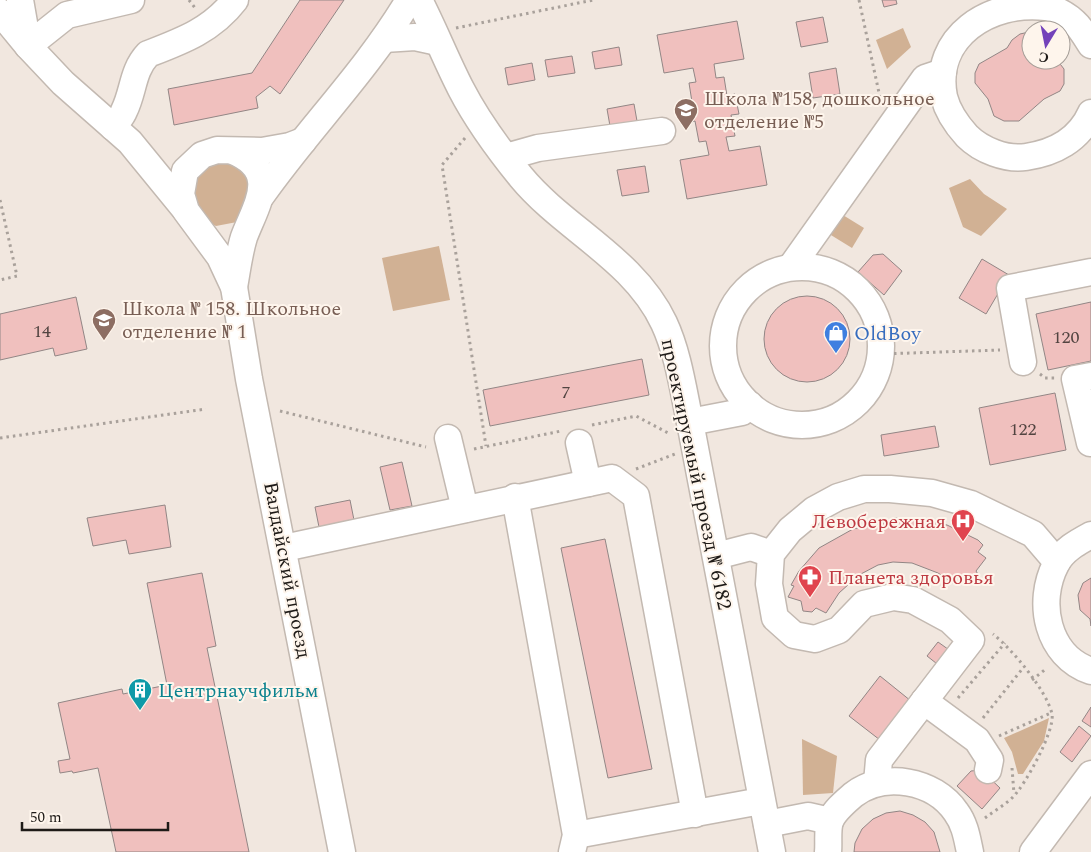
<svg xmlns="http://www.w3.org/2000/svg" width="1091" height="852" font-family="Spectral,serif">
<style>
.green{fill:#d1b194}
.building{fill:#f0c0be;stroke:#928685}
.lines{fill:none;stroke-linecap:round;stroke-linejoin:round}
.minor-casing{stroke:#c3b9b1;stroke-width:29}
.path{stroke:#a9a19b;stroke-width:3;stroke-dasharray:2.5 4;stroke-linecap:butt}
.minor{stroke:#fff;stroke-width:26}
.labels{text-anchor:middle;stroke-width:4;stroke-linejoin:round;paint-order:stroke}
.number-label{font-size:18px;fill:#524441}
.education-label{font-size:20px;fill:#785e54;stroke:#fef5ec;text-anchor:start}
.shop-label{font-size:20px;fill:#366cbe;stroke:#fef5ec;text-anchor:start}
.street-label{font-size:20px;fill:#1e1a17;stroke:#fef5ec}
.health-label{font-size:20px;fill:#be3a42;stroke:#fef5ec;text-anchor:end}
.culture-label{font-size:20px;fill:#0d838f;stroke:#fef5ec;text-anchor:start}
</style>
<rect width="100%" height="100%" fill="#f1e7df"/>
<g class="green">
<polygon points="903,28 911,47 887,69 876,40"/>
<polygon points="225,155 256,182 237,222 216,226 197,217 187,178"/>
<polygon points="970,179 984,194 1007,209 981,236 963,227 949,188"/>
<polygon points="838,212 864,228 852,248 826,232"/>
<polygon points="439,246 450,300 393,311 382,258"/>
<polygon points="1049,718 1044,741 1023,774 1018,774 1012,752 1004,738"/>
<polygon points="802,739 837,756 833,793 803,795"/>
</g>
<g class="building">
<polygon points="300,0 344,0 280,94 270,86 256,97 258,108 174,125 168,89 252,73"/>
<polygon points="882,0 896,0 897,4 884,7"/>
<polygon points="823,17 828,42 801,47 796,22"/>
<polygon points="737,21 744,59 714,64 716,78 724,77 727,96 735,94 739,114 731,115 735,136 726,137 729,151 760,146 767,185 687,199 680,160 709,155 706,141 699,142 695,121 688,123 685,103 692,102 689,83 696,82 693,68 664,73 657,35"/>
<polygon points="1029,32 1031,33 1031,60 1057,60 1064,69 1064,84 1060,91 1044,99 1019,121 1004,121 994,116 988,99 975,83 975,73 979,64 1007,48 1012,40 1020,34"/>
<polygon points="619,47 622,65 595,69 592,52"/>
<polygon points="572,56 575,73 548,77 545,60"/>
<polygon points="532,63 535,80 508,85 505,68"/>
<polygon points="836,68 840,94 813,98 809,73"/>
<polygon points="634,104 637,121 610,126 607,109"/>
<polygon points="645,166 649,192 622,196 617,170"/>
<polygon points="883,254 902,271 884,295 858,272 873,255"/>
<polygon points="982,259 1009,275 986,314 959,298"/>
<circle cx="807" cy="339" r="43"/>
<polygon points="76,297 87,349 55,356 53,348 0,360 0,314"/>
<polygon points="1091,302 1091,361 1048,370 1036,314"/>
<polygon points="642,359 649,395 490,426 483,390"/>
<polygon points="1055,393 1066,450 990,465 979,408"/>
<polygon points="935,426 939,447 884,456 881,435"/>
<polygon points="402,462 412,506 390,510 380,467"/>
<polygon points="350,500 354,520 319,527 315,507"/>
<polygon points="165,505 171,547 129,554 126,540 93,546 87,518"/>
<polygon points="893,518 914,519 947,525 978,540 983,545 978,552 986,558 976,571 979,576 976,580 967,583 958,576 953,583 938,573 912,563 893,562 878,565 859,575 839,593 826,613 816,608 812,612 803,611 801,601 788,597 794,586 791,585 799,571 819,548 853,529 893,521"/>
<polygon points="605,539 652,769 608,778 561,548"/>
<polygon points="202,573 216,646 207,648 249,852 116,852 98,768 73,773 72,771 60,773 58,761 70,759 58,703 122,689 123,694 167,685 147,583"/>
<polygon points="1091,578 1091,626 1090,619 1080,610 1078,595 1083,583"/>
<polygon points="938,642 952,652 941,667 927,656"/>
<polygon points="880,676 911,701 880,740 849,716"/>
<polygon points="1091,707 1091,727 1082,721"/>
<polygon points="1079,726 1091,736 1072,762 1060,752"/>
<polygon points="981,770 1000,788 982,809 957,786 971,771"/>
<polygon points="900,811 913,815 925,822 934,832 940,852 854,852 855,843 862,829 873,819 886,813"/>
</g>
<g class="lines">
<g class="minor-casing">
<g id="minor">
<polyline points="20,0 28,46 67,15 131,0"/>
<path d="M419,0C434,29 446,60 461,89C477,120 499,150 521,177C564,229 634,259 664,323C678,353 683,389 690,422L772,852"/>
<polyline points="0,12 28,46 63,83 130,142 184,208"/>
<polyline points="384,39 415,37 438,42"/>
<path d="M1091,45C1087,39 1083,32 1078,26C1070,17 1058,10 1046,7C990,0 932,37 944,97C948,113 957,125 967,136C981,150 1006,160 1026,157C1054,153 1079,140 1091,113"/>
<path d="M113,127C116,122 122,117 124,111C134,91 132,71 148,54C182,41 212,30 235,0"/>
<polyline points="303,141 290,146 262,151 217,150 202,155 185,171 181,194 186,211 220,257 234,287 249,379 342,852"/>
<path d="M233,151C281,171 256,205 244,237C239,253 237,271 234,287"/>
<polyline points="506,157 538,148 662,131"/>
<path d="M261,196C309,128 366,72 409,0"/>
<polyline points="791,267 925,78 943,72"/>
<circle cx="802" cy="346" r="79"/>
<polyline points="1023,362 1010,288 1091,272"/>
<polyline points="690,422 742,412 750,405"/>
<polyline points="448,438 465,509"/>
<polyline points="579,443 588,483"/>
<polyline points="1090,443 1075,379 1091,376"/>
<polyline points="515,497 576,835 572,852"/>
<path d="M1091,535C1078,542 1063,550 1056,564C1036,602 1047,656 1091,671"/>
<polyline points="284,548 612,478 636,496 695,814"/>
<polyline points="716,556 751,547 771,554"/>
<polyline points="924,701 977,740 990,760 988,770"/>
<polyline points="877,783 879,760 971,640 950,620 913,600 893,597 864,604 839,630 815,639 794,635 775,618 769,584 771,554 790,530 814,510 838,497 864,489 890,489 932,493 971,504 1033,534 1057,562"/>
<polyline points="767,824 808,816 830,821"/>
<polyline points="576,835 761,801"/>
<path d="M828,852C829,843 827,830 830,821C834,811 845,802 853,795C884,771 934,780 956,812C965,824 967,838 970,852"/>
<polyline points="1033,852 1091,774"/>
</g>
</g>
<g class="path">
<polyline points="189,0 195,8"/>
<polyline points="859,0 881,102"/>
<polyline points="456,28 593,0"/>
<polyline points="465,138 442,165 486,446"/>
<polyline points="0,200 17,276 0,280"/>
<polyline points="881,354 1000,350"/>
<polyline points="1040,374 1045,378 1055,378"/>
<polyline points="280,411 426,447"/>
<polyline points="592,425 636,416 670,434"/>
<polyline points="0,438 206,409"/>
<polyline points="474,449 561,431"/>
<polyline points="636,469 675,454"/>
<polyline points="1032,680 1047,668"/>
<polyline points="958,698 1005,643"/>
<polyline points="983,718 1023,668"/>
<polyline points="999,736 1051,713"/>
<polyline points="1012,768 1014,794"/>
<path d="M985,818C994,811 1005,805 1013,797C1025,785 1055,731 1052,714C1047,691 1012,649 993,634"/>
</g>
<use href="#minor" class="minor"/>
</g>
<defs>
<g id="school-pin" transform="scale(1.25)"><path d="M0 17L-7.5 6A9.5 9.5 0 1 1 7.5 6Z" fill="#8d6e63" stroke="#fef5ec"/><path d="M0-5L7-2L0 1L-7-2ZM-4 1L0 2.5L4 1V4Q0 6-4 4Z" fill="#fff"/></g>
<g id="shop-pin" transform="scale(1.25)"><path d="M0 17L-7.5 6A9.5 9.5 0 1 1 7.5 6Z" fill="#3f7fe0" stroke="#fef5ec"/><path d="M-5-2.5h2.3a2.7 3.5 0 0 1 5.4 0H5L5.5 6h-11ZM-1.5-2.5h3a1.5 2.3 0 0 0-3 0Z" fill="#fff"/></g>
<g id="hospital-pin" transform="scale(1.25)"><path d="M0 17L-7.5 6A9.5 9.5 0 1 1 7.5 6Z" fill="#e0444e" stroke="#fef5ec"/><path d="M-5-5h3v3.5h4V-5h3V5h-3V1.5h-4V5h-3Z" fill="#fff"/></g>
<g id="pharmacy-pin" transform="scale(1.25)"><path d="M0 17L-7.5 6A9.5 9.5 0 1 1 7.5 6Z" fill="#e0444e" stroke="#fef5ec"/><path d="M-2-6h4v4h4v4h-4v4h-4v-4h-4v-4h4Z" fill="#fff"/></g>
<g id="building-pin" transform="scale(1.25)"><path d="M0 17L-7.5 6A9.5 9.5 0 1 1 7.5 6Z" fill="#0f9aa8" stroke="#fef5ec"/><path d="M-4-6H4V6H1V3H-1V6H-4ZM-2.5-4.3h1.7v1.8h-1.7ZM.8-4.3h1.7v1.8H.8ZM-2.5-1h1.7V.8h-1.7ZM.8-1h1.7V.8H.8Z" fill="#fff"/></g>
</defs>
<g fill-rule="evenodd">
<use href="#school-pin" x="686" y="110"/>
<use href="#school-pin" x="104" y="320"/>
<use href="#shop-pin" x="836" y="333"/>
<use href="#hospital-pin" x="963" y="521"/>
<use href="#pharmacy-pin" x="810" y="577"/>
<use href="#building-pin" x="140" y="690"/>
</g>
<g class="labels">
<g class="number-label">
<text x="42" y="337">14</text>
<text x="1066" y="343">120</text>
<text x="566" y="398">7</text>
<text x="1023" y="435">122</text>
</g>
<g class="education-label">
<text x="704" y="105">Школа №158, дошкольное<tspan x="704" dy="23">отделение №5</tspan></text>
<text x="122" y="315">Школа № 158. Школьное<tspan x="122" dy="23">отделение № 1</tspan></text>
</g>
<g class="shop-label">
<text x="854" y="340">OldBoy</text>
</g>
<g class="street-label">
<text transform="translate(697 474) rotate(78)" y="7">проектируемый проезд № 6182</text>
<text transform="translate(288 570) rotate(79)" y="7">Валдайский проезд</text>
</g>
<g class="health-label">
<text x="946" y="528">Левобережная</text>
<text x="828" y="584" text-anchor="start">Планета здоровья</text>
</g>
<g class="culture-label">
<text x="158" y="697">Центрнаучфильм</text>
</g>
</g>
<g transform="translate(1046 45) rotate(190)"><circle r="24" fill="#fef5ec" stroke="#a49d97"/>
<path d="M0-4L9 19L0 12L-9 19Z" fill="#7342ba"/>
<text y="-8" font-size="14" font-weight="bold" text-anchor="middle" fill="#1e1a17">С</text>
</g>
<path d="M22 822v8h146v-8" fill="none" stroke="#1e1a17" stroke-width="2.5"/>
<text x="30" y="822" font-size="15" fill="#1e1a17" stroke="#fef5ec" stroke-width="4" paint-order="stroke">50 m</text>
</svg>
